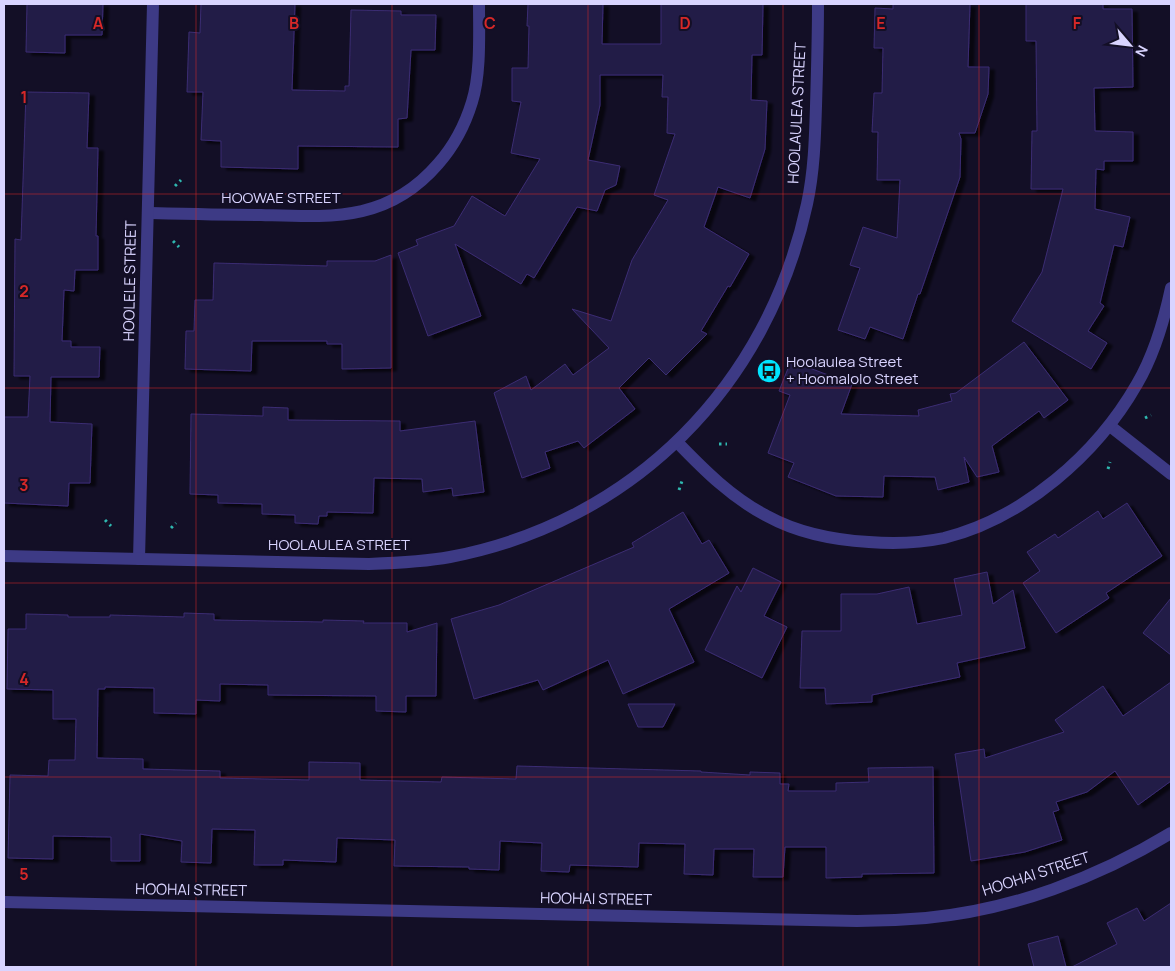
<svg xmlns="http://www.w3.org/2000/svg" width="1175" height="971" font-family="Manrope,sans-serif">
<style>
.building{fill:#241b47;stroke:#3b2d73;filter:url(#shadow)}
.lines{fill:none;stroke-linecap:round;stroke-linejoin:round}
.path{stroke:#2fb8b0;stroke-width:3;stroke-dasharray:2.5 4;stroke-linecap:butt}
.minor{stroke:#3d3a85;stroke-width:12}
.tertiary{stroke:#3d3a85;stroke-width:12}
.grid{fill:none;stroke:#d62828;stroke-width:1;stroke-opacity:0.55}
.labels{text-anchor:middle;stroke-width:4;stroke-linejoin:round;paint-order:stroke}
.street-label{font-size:15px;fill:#d9d4ff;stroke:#130f26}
.poi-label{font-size:15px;fill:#d9d4ff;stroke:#130f26;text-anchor:start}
.grid-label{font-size:16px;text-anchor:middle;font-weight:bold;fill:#d62828;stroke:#130f26;stroke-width:4;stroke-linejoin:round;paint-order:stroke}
</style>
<defs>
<filter id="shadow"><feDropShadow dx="5.5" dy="3" stdDeviation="1" flood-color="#0009"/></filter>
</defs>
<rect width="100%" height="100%" fill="#130f26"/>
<g class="building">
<polygon points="27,4 103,4 102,35 65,35 65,53 26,52"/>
<polygon points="201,4 295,4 292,90 345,91 345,86 349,86 351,10 401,11 401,15 436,15 435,50 411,50 407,118 398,119 398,147 298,146 298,169 221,167 221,141 201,140 203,92 187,92 189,32 200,33"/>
<polygon points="528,4 603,4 602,44 661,44 661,4 763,4 762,55 752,55 751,100 767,101 765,149 750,198 718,187 704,227 749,254 730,287 728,286 701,331 707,334 666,375 649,358 619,388 635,409 584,448 578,441 545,452 550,468 522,478 494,393 526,376 531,390 565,364 573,375 609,348 572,309 611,321 632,260 668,200 654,195 675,134 667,133 668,97 662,97 663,75 600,75 600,105 588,160 620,166 616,185 605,190 597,211 577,207 534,278 527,274 521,284 455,244 481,316 428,336 398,253 418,245 416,240 454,226 472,196 505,216 540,159 511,153 521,102 512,101 512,68 528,68 529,26 527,26"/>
<polygon points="893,4 970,4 968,67 989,67 988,94 975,133 959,133 961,139 960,177 920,294 918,294 903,339 870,327 865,339 838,330 860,268 850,265 863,227 897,238 900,180 877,180 878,132 872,132 874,93 882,93 883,48 874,48 875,8 893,9"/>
<polygon points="1026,4 1103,4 1103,9 1132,9 1133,87 1094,88 1095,131 1133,132 1133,161 1104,161 1104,170 1096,169 1095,209 1130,217 1123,247 1114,245 1100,303 1104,306 1088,331 1107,343 1091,369 1012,321 1042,272 1063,189 1031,189 1032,131 1037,131 1036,41 1026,41"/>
<polygon points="26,92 89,93 87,148 98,148 96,236 98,236 98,270 75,270 74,291 64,290 62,341 71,341 71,347 100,347 99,377 51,377 50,422 92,424 90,483 69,483 68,506 4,503 4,417 28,417 30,376 14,376 15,239 21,240"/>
<polygon points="391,255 391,368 342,369 342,344 327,344 327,341 252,341 251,371 185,369 186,331 194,331 195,300 213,300 214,263 327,266 327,261 375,261"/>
<polygon points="1024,342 1068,400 1044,418 1039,411 992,446 999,472 977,477 964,457 969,482 938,490 935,477 884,476 883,497 836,496 788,477 794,463 768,453 790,395 779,391 791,361 852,384 841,414 919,416 918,410 952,401 950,394 956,393"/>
<polygon points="263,407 288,408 288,420 400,421 400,431 475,421 484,492 453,496 452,488 423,492 422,479 374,478 373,513 327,512 327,516 319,516 318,524 295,523 295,515 262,514 262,504 218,503 218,495 190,494 191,414 263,416"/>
<polygon points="1127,503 1162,556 1106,593 1109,598 1056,633 1023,583 1040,571 1027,552 1055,534 1058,538 1098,511 1103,519"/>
<polygon points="683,512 702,544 709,540 729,573 669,609 694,662 623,694 608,660 543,690 538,680 474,699 451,619 499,605 634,547 632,543"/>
<polygon points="753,568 781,582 764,616 787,627 762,678 705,650 737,586 741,592"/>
<polygon points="987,572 993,604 1013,590 1025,648 957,663 960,677 872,695 872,702 826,704 825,688 800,688 802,631 841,631 841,594 877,594 909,587 917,624 962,615 954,579"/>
<polygon points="1171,598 1171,655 1143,633"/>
<polygon points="184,613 214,614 214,620 323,622 323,620 364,621 363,623 407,623 407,632 437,623 436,696 406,696 406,712 376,711 376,696 268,695 268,685 220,684 220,701 196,700 196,714 154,713 154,688 105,687 105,689 98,689 97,758 143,759 143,769 220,771 220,778 309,780 309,762 360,763 360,780 441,782 442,777 516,779 517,766 701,771 701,772 750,775 750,772 780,773 780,784 789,784 788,791 836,791 836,783 869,782 868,768 933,767 934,873 862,874 862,877 826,878 826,847 785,847 783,877 753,877 754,849 714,849 713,875 684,874 685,844 639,843 638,867 570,865 569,872 541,871 542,843 500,841 499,870 469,869 469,867 394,866 395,840 337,838 336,862 283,860 283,865 254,865 255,830 212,829 211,863 181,862 182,841 140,834 140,861 111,861 111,837 53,836 53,859 8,858 10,775 48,776 49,760 75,760 76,719 53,719 53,690 7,689 8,629 26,629 26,614 68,615 68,617 110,617 110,615 184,617"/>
<polygon points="1171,682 1171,781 1138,805 1115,771 1087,792 1056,802 1059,810 1053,812 1062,840 1025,852 971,861 955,754 984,749 985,758 1064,732 1055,720 1103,686 1123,716"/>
<polygon points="628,704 675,704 663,727 638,727"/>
<polygon points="1171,903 1171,967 1072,967 1117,944 1107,923 1137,908 1144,921"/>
<polygon points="1058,936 1066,967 1034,967 1028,944"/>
</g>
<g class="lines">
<g class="path">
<polyline points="175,186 181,180"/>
<polyline points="173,241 179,247"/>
<polyline points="1145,418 1151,415"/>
<polyline points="719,444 727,444"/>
<polyline points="1108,469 1110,462"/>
<polyline points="679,490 682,481"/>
<polyline points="105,520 111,526"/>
<polyline points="171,528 176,523"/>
</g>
<g class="minor">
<path d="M148,213C186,214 223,215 261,215C332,217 388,222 438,164C454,146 465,125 472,102C481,73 479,34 479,4"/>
<polyline points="1110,426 1171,474"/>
<path d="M677,442C704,470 732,498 767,516C798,533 834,540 869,542C893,544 920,543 944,538C1024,518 1097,454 1137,384C1154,355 1164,321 1171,288"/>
<polyline points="139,559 153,4"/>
<path d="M4,902L857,921C880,921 903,920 926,918C1012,910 1097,878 1171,833"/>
</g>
<path class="tertiary" d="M4,556L369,564C396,563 423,562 450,557C634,522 768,385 807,204C814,172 815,139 816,106C817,72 818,38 818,4"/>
</g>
<path class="grid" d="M196,4V967M392,4V967M588,4V967M783,4V967M979,4V967M4,194H1171M4,388H1171M4,583H1171M4,777H1171"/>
<defs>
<g id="bus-disc" transform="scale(1.25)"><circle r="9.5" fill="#00e5ff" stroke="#130f26"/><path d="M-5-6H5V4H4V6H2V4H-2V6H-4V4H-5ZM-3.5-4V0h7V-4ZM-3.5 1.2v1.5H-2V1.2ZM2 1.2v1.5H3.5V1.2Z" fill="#111"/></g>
</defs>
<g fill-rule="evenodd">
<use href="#bus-disc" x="769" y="371"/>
</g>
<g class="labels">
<g class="street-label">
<text transform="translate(797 113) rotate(-87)" y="5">HOOLAULEA STREET</text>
<text x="281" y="203">HOOWAE STREET</text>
<text transform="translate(130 281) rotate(-89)" y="5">HOOLELE STREET</text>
<text x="339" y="550">HOOLAULEA STREET</text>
<text transform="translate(1036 874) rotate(-18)" y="5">HOOHAI STREET</text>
<text transform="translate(191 890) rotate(1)" y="5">HOOHAI STREET</text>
<text transform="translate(596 899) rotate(1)" y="5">HOOHAI STREET</text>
</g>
<g class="poi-label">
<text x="786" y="367">Hoolaulea Street<tspan x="786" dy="17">+ Hoomalolo Street</tspan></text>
</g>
</g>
<g class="grid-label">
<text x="98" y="29">A</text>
<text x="294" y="29">B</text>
<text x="490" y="29">C</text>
<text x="685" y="29">D</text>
<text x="881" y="29">E</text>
<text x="1077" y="29">F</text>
<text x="24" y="103">1</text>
<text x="24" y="297">2</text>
<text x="24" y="491">3</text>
<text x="24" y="685">4</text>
<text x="24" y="880">5</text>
</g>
<rect width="1175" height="971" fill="none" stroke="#d9d4ff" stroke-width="10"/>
<g transform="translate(1130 45) rotate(118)" stroke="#130f26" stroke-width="4" paint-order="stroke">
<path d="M0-4L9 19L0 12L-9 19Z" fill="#d9d4ff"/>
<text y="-8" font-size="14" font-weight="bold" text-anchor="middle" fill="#d9d4ff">N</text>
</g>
</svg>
